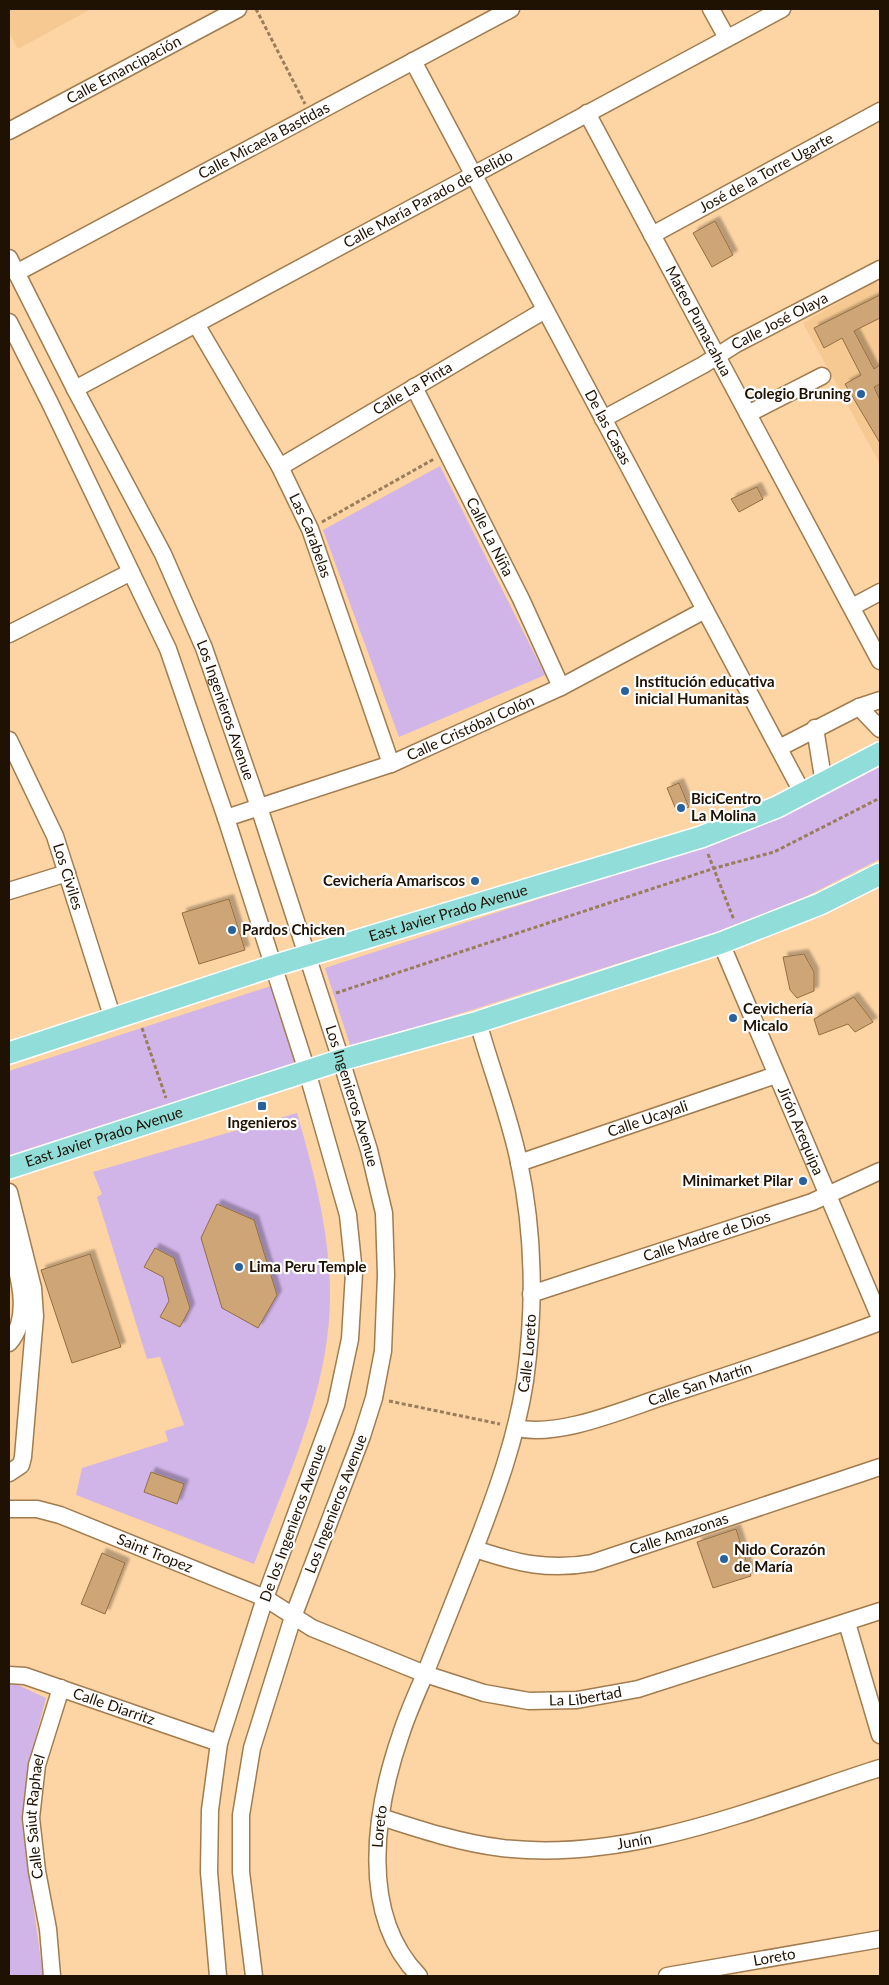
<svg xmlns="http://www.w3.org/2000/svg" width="889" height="1985" font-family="Lato,sans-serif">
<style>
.built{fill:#f7c992}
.green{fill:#d1b4e8}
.building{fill:#cda577;stroke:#936e41;filter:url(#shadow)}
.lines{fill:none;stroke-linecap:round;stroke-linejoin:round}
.minor-casing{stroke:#a17c4e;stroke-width:19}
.major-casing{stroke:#fff;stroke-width:24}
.path{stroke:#9a7d5b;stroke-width:3;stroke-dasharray:4 2.5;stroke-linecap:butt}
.minor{stroke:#fff;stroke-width:16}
.major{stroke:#90ddda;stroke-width:21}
.poi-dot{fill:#29629a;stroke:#fdfdfd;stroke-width:2}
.labels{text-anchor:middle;stroke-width:4.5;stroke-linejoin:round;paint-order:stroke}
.street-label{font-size:15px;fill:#201202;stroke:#fdfdfd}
.poi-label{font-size:15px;font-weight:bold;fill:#201202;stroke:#fdfdfd;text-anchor:start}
</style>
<defs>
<filter id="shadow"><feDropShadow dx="4.5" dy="-4.5" stdDeviation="1" flood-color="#0004"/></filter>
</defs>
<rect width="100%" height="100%" fill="#fdd4a4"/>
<g class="built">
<polygon points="9,9 91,9 18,49 9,32"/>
<polygon points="876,281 880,288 880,464 803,323"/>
</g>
<g class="green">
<polygon points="440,466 545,675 399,737 323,530"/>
<polygon points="880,767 880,859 807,896 730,928 351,1048 325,968 660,860 776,819"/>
<polygon points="271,986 295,1063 9,1156 9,1071"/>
<path d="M297,1113C314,1172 330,1233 330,1295C330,1389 287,1478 254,1564L76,1495L82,1468L168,1441L165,1431L184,1425L160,1357L147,1359L97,1197L102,1194L93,1172Z"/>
<polygon points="9,1683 18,1685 46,1698 29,1762 22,1822 43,1976 9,1976"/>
</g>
<g class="building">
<polygon points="715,221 733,255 712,267 693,233"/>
<polygon points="880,295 880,318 854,331 874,369 880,365 880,384 874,387 880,400 880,443 845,384 861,375 842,338 824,348 814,328"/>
<polygon points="757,487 763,499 739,512 731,499"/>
<polygon points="679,783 689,807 677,812 667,788"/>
<polygon points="229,899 245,950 199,964 182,913"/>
<polygon points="804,954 814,972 814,991 797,998 790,990 783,957"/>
<polygon points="854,997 873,1022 855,1032 848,1024 819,1035 814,1019"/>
<polygon points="217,1204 254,1220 277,1295 258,1328 222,1308 201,1238"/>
<polygon points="155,1248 174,1258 190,1308 180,1327 160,1317 169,1301 163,1277 144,1267"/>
<polygon points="90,1254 121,1347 72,1363 41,1270"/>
<polygon points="151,1472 184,1484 177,1504 144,1492"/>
<polygon points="736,1529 751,1576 713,1588 697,1542"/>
<polygon points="102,1553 125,1563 105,1614 81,1604"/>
</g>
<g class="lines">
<g class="minor-casing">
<g id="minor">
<polyline points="711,9 727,38"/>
<path id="s1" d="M413,61L803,794"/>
<path id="s2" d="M587,113L880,661"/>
<path id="s3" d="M9,131L238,9"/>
<path id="s4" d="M652,235L880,111"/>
<path id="s5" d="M9,258L75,389L163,554L204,648L259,807L341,1060L369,1150L384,1213L386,1275L383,1351L374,1398L362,1436L293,1617L252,1748L241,1815V1872L254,1976"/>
<path id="s6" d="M16,273L511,9"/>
<polyline points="9,322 50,403 168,649 226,818 307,1071 348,1215 354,1273 350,1339 336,1405 265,1598 219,1743 210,1810 209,1872 218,1976"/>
<path id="s7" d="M196,324L280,467L310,529L391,764"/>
<path id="s8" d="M414,387L521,599L561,687"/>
<path id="s9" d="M75,389L782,9"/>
<polyline points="748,414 822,376"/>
<path id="s10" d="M603,419L703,365L736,344L880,269"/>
<path id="s11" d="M280,467L545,310"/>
<polyline points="852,607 880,592"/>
<polyline points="9,634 131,572"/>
<polyline points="859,707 880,729"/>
<polyline points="815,728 824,784"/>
<path id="s12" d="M9,740L55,836L113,1019"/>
<polyline points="779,748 859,707 880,700"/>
<path id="s13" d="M226,818L391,764L561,687L705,610"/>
<polyline points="9,891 67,873"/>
<path id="s14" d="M721,943L880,1318"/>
<path id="s15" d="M519,1163L776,1075"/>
<polyline points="9,1192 33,1288 35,1316 23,1457 21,1465 9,1473"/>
<path d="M9,1236C16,1268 34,1315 9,1343"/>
<path id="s16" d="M531,1294L812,1202L880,1171"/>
<path id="s17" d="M516,1428C561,1438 627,1408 671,1394C741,1371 811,1348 880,1322"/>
<path id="s18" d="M9,1509H37L60,1515L265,1598L312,1628L425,1674L484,1693L529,1701L577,1700L638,1689L880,1611"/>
<path id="s19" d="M475,1549C517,1563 548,1571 592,1563L880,1467"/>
<polyline points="847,1623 880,1735"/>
<path id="s20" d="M9,1675L25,1676L219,1743"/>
<path id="s21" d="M381,1817C421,1830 461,1843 502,1848C631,1863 760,1806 880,1768"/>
<path id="s22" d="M52,1976L48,1929L37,1871L31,1818L37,1765L61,1688"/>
<path id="s23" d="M419,1976C358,1914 375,1809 401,1734C408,1712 418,1691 427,1669C443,1629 459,1589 475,1548C496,1494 516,1439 525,1381C535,1309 534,1233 519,1162C509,1114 491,1069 478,1022"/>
<path id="s24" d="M667,1976L880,1939"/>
</g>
</g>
<g class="major-casing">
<g id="major">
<path id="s25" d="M9,1053L273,966L701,837L777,807L880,753"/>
<path id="s26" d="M9,1168L341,1060L478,1022L721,943L820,904L880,874"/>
</g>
</g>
<g class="path">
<polyline points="256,9 305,104"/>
<polyline points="322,522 434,459"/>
<polyline points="708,854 734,920"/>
<polyline points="336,993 715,868 774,852 880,798"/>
<polyline points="142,1028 166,1098"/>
<polyline points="389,1401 500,1424"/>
</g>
<use href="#minor" class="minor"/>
<use href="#major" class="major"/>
</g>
<g class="poi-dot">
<circle cx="861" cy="394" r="5"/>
<circle cx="625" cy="691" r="5"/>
<circle cx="681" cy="808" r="5"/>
<circle cx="475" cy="881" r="5"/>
<circle cx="232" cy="930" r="5"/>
<circle cx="733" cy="1018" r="5"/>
<rect x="257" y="1101" width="10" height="10" rx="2.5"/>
<circle cx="803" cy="1181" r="5"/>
<circle cx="239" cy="1267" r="5"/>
<circle cx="724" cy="1559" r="5"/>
</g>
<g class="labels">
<g class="street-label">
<text dy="5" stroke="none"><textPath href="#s3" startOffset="130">Calle Emancipación</textPath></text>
<text dy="5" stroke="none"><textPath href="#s6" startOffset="281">Calle Micaela Bastidas</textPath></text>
<text dy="5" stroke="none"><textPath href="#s4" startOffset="130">José de la Torre Ugarte</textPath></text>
<text dy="5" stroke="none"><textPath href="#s9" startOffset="401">Calle María Parado de Belido</textPath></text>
<text dy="5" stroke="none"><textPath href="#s2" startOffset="236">Mateo Pumacahua</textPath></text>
<text dy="5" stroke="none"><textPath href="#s10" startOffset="202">Calle José Olaya</textPath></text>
<text dy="5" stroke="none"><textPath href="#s11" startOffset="154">Calle La Pinta</textPath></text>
<text dy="5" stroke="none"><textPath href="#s1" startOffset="415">De las Casas</textPath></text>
<text dy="5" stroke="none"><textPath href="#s7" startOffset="241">Las Carabelas</textPath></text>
<text dy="5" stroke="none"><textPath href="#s8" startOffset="168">Calle La Niña</textPath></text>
<text dy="5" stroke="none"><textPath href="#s5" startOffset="502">Los Ingenieros Avenue</textPath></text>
<text dy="5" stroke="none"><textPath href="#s13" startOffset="261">Calle Cristóbal Colón</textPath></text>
<text dy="5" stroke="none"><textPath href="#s12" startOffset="149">Los Civiles</textPath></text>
<text dy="5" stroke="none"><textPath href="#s25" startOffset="461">East Javier Prado Avenue</textPath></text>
<text dy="5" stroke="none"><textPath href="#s5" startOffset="908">Los Ingenieros Avenue</textPath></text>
<text dy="5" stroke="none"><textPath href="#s15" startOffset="136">Calle Ucayali</textPath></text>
<text dy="5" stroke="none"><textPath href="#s14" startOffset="204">Jirón Arequipa</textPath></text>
<text dy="5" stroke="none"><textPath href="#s26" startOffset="100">East Javier Prado Avenue</textPath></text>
<text dy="5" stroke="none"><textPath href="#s16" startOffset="185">Calle Madre de Dios</textPath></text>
<text dy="5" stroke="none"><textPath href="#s23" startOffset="658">Calle Loreto</textPath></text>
<text dy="5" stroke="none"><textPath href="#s17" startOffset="191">Calle San Martín</textPath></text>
<text transform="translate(336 1504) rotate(-69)" y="5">Los Ingenieros Avenue</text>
<text transform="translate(293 1523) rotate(-70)" y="5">De los Ingenieros Avenue</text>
<text dy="5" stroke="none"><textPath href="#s19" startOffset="211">Calle Amazonas</textPath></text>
<text dy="5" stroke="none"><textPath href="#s18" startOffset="154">Saint Tropez</textPath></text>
<text dy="5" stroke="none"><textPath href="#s18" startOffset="615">La Libertad</textPath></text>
<text dy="5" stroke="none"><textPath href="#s20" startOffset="110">Calle Diarritz</textPath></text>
<text dy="5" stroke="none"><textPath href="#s22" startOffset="161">Calle Saiut Raphael</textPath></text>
<text dy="5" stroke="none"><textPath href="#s23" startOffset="160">Loreto</textPath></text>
<text dy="5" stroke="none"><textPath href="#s21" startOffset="258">Junín</textPath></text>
<text dy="5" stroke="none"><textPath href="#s24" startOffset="109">Loreto</textPath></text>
</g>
<g class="poi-label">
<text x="851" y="399" text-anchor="end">Colegio Bruning</text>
<text x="635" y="687">Institución educativa<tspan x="635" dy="17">inicial Humanitas</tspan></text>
<text x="691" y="804">BiciCentro<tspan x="691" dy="17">La Molina</tspan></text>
<text x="465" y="886" text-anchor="end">Cevichería Amariscos</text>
<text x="242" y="935">Pardos Chicken</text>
<text x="743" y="1014">Cevichería<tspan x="743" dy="17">Micalo</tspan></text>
<text x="262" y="1128" text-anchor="middle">Ingenieros</text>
<text x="793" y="1186" text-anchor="end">Minimarket Pilar</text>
<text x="249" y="1272">Lima Peru Temple</text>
<text x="734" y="1555">Nido Corazón<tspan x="734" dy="17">de María</tspan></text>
</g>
</g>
<rect width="889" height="1985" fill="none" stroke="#201202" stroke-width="20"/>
</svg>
